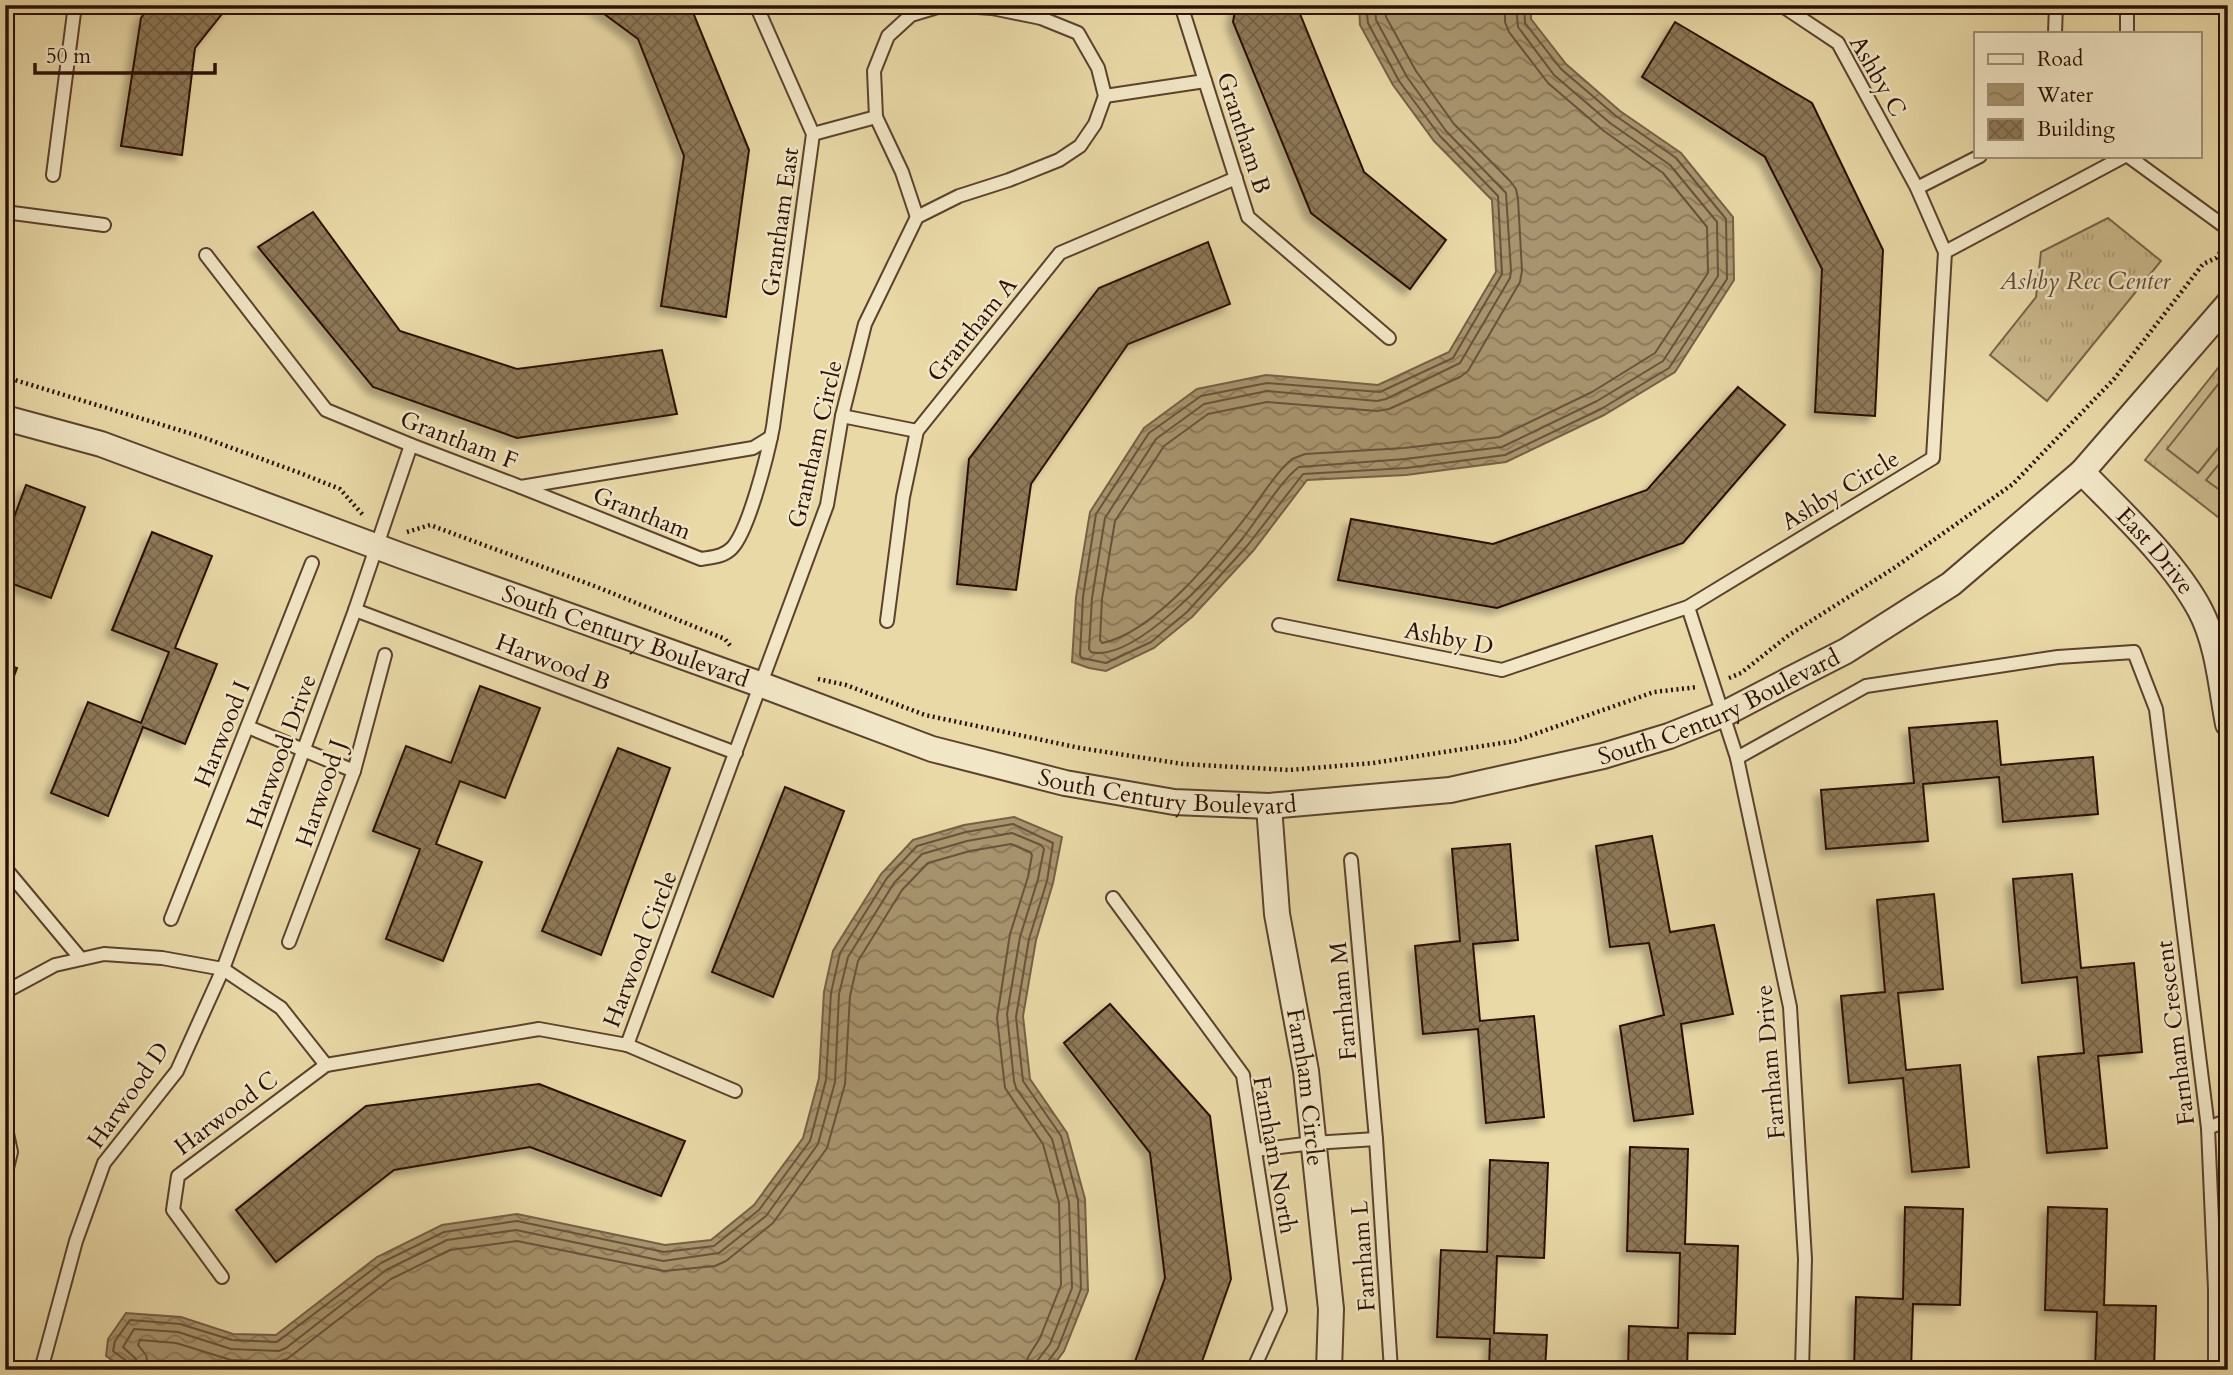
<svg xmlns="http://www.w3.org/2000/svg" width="2233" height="1375" font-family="Cardo,serif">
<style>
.grass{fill:url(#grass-tufts);stroke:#7a6447;stroke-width:2}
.pitch{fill:#c9b78b;stroke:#7a6447;stroke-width:2}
.water{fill:url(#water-waves);stroke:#766044;stroke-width:2}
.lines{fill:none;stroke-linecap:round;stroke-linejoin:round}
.shore{stroke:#6a5239;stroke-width:2}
.building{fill:url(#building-cross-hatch);stroke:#2b1003;stroke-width:2;filter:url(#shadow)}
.service-casing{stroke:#5a422c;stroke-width:16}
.minor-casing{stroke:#5a422c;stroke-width:28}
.path{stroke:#2b1003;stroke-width:4.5;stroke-dasharray:2 3.5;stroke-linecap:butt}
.service{stroke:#f1e6c6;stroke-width:12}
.minor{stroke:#f1e6c6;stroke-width:24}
.labels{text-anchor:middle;stroke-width:5;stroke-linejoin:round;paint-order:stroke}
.street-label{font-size:24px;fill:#2b1003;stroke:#f1e6c6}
.park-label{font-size:24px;font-style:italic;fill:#624a33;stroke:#f1e6c6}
</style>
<defs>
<pattern id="grass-tufts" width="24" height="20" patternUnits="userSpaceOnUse" patternTransform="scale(1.75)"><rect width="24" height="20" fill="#c9b78b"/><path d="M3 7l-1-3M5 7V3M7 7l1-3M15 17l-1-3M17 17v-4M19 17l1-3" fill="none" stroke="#ad9c76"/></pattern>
<pattern id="water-waves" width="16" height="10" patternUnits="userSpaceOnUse" patternTransform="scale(1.75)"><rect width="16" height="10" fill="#a8956f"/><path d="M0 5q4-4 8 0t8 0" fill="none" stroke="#897859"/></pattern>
<pattern id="building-cross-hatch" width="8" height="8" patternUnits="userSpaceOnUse" patternTransform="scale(1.75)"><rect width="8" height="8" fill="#8e7958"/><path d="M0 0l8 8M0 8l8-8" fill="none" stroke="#746247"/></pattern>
<filter id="shadow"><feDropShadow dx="-6" dy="6" stdDeviation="3.5" flood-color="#0004"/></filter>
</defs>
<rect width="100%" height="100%" fill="#e9d9a7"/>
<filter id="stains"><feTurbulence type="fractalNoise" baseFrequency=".00286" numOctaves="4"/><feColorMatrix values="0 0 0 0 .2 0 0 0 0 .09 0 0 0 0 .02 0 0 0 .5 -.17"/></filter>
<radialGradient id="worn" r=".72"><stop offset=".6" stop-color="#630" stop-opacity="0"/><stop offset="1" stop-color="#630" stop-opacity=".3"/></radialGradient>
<g class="grass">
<polygon points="2108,218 2161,261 2047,401 1990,355 2036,297 2041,252"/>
<polygon points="2226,358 2228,359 2228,525 2145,460"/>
</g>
<g class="pitch">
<polygon points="2220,382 2228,388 2228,436 2198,473 2167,449"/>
<polygon points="2228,453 2228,496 2206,480"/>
</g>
<g class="water">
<polygon points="1359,5 1531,5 1531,19 1566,64 1620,111 1681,153 1733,217 1734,280 1675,372 1604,415 1506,462 1406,475 1307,480 1253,551 1192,617 1154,648 1106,671 1089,668 1072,662 1076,597 1090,512 1144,428 1197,389 1266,375 1378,385 1449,352 1496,272 1492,200 1434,141 1393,85 1360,25"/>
<polygon points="1014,817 1062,837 1053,883 1036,940 1023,1016 1030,1079 1067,1133 1085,1199 1088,1291 1064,1351 1050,1370 127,1370 106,1356 108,1339 126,1313 181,1317 233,1334 276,1335 377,1257 442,1225 517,1214 665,1245 711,1240 754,1205 803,1138 819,1078 824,992 833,951 881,874 913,840 964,825"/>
</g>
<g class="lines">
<g class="shore">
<polyline points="1366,5 1368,23 1399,81 1440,136 1498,196 1502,274 1453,358 1380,392 1267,383 1201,396 1149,433 1096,514 1083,597 1080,655 1082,658 1106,663 1151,642 1187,612 1247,546 1303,474 1406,468 1505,455 1601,409 1669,368 1727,279 1726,219 1676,158 1616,116 1561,69 1525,23 1524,5"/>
<path d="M1375,5L1376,20L1407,77L1446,131L1506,193L1511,271L1510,278L1460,363L1386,399L1377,401L1267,391L1204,404L1156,439L1105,518L1092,598L1089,649L1091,652C1135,663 1216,571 1242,539C1258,519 1281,480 1299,467L1405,459L1502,447L1597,401L1663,361L1718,276L1717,222L1670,165L1610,123L1554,75L1518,27L1516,5"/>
<path d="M1385,5L1386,17L1416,71L1454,124L1510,181L1516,189L1518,199L1522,271L1520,282L1468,371L1460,377L1389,409L1377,411L1267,402L1208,414L1164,446L1115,521L1102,599L1100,640L1102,643C1155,633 1220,551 1252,509C1264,493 1276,472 1292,459L1305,454L1404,448L1499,437L1592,392L1655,353L1708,273L1707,227L1663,173L1604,131L1548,83L1509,32L1505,22V5"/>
<polyline points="130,1370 128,1362 113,1351 115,1341 130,1320 180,1324 232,1340 277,1342 381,1263 444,1232 517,1221 664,1252 714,1246 759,1210 810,1141 826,1080 831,993 840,953 887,878 917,846 966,832 1013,824 1053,843 1047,881 1029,939 1016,1017 1023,1081 1061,1136 1078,1200 1081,1289 1058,1348 1046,1364 1045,1370"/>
<polyline points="139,1370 136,1359 123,1347 134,1329 178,1332 231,1349 279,1351 286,1348 386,1270 447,1240 516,1230 663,1261 719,1253 766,1216 818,1144 835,1082 839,994 848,957 894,883 922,854 967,841 1012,833 1041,845 1044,849 1038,879 1020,937 1007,1014 1014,1081 1016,1088 1052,1139 1069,1202 1072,1288 1050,1344 1037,1361 1036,1370"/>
<polyline points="149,1370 146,1355 138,1345 140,1340 176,1343 231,1360 276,1362 287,1359 391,1279 450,1250 517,1241 664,1271 715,1266 726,1261 773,1223 827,1148 845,1084 850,996 858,961 902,890 928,863 970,851 1011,844 1030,852 1032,855 1028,877 1010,934 997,1018 1005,1088 1043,1144 1059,1203 1061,1285 1040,1338 1028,1357 1025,1370"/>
</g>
</g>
<g class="building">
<polygon points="151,5 229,5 195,48 182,155 121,146 141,18"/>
<polygon points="592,5 690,5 749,150 726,317 661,306 684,156 638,39"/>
<polygon points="1236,5 1302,5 1300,14 1364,172 1446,240 1410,289 1311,213 1233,22"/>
<polygon points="1675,22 1812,103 1883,250 1875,416 1815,412 1822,269 1765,157 1642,77"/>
<polygon points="313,212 400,331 517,369 662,350 677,414 517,438 373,387 258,247"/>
<polygon points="1208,242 1230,304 1128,344 1031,484 1016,590 957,584 969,459 1099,288"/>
<polygon points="1738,387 1785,425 1683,543 1497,608 1338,580 1351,519 1493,544 1647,490"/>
<polygon points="26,485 85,507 51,598 5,581 5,542"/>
<polygon points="152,532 212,556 175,648 217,664 185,744 143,727 108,816 51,793 88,702 141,723 169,652 112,630"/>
<polygon points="5,664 17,668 5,700"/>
<polygon points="480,686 540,708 505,798 460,781 436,844 482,862 443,961 386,939 420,849 373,831 406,746 451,763"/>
<polygon points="1997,721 2001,765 2093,757 2098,814 2003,822 1999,777 1923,784 1928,841 1826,849 1821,790 1914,783 1909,728"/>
<polygon points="618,748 670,768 601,955 542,931"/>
<polygon points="785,787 844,811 773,997 712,972"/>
<polygon points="1652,836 1670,932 1714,925 1733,1014 1681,1024 1693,1114 1634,1121 1620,1026 1664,1015 1649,943 1610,947 1596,846"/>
<polygon points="1510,844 1518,940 1473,944 1480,1021 1534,1016 1544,1117 1486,1123 1478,1029 1423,1034 1415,946 1460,941 1452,849"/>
<polygon points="2072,874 2081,968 2134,963 2142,1052 2098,1056 2107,1148 2047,1153 2038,1057 2084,1053 2077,977 2022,983 2013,879"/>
<polygon points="1934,894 1943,989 1898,993 1906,1070 1960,1065 1969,1167 1912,1172 1903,1078 1849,1083 1841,996 1885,992 1877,900"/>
<polygon points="1110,1004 1210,1116 1231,1279 1199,1370 1132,1370 1165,1278 1150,1153 1064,1043"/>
<polygon points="539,1084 685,1141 661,1196 530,1147 394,1170 276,1262 236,1210 366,1106"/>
<polygon points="1630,1147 1688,1149 1685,1244 1738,1246 1735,1334 1688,1333 1687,1370 1628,1370 1629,1326 1678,1328 1680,1253 1627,1251"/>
<polygon points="1490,1160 1548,1163 1544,1258 1497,1256 1494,1333 1547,1335 1545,1370 1489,1370 1490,1339 1437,1337 1441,1250 1487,1252"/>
<polygon points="1905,1207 1963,1209 1960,1305 1913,1304 1911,1370 1854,1370 1856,1297 1903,1299"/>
<polygon points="2048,1207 2107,1209 2104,1305 2156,1306 2154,1370 2095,1370 2097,1312 2045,1310"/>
</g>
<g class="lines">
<g class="service-casing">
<g id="service">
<polyline points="1181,5 1248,217 1389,338"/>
<polyline points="2102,5 2127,8 2133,5"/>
<polyline points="2055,33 2056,5"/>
<polyline points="2127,33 2127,8"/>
<polyline points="1105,96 1205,81"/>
<polyline points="813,134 876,117"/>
<polyline points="2128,156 2228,229"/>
<polyline points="53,175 75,5"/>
<polyline points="1917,188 1980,156"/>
<polyline points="5,212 104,225"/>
<polyline points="917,217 902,172 876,117 874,71 888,36 911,15 944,5"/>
<polyline points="1945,252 2125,156"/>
<polyline points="206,255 326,410 411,445 521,487 753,448 771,437"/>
<polyline points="842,416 917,431"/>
<path d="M521,487L701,559C713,557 723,557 732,548C749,530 768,453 773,427L813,134L756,5"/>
<polyline points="1688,607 1737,758 1790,1007 1805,1259 1802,1370"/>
<polyline points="355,610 736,753"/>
<polyline points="887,621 903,497 917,431 1060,253 1236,178"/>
<polyline points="1279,625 1502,670 1688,607 1933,458 1945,252 1917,188 1838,43 1781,5"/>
<polyline points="248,727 354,771"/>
<polyline points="1737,758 1866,686 2058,657 2134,652 2156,709 2208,1128 2215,1289 2215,1370"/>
<polyline points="1351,860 1376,1139 1391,1370"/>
<polyline points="5,868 81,959"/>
<polyline points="1113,898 1243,1075 1280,1310 1253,1370"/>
<polyline points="171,919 312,563"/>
<polyline points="289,942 354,771 385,655"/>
<polyline points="5,992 55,965 104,954 162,958 223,969 281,1008 326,1065 539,1029 627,1045 735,1091"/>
<polyline points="627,1045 827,505 842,416 865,324 917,217 959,196 1009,180 1059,160 1080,146 1095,124 1105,96 1098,68 1078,33 1041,18 992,8 949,5"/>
<polyline points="5,1124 11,1152 5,1176"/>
<polyline points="2208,1128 2228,1120"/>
<polyline points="1255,1150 1313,1143 1376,1139"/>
<polyline points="222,1277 173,1210 178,1176 326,1065"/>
<polyline points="41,1370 76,1241 104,1163 177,1071 223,969 355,610 411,445"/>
</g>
</g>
<g class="minor-casing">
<g id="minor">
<path id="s1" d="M5,418L101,444L402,556L762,685L932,749L1065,783L1174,802L1269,806L1450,790L1603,756L1669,736L1724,714L1789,680L1846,651L1951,584L2082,472L2228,304"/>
<path id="s2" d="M2082,472C2121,512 2174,561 2200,610C2218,644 2221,687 2228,724"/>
<path id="s3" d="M1269,806L1277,914L1306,1071L1331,1309L1329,1370"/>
</g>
</g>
<g class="path">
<polyline points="5,377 202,437 300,473 340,489 363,515"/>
<polyline points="407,532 430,525 597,587 725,639 732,648"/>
<polyline points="1729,678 1741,673 1789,635 1894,568 2013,484 2114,379 2203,264 2216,258 2226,244"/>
<polyline points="818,679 846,685 925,715 1080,748 1183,764 1289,770 1373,763 1515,741 1654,692 1698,687"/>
</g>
<use href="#service" class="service"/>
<use href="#minor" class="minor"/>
</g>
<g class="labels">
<g class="street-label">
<text transform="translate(1878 76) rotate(60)" y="8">Ashby C</text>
<text transform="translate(1244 133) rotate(72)" y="8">Grantham B</text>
<text transform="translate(780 222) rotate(-82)" y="8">Grantham East</text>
<text transform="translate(972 329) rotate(-51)" y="8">Grantham A</text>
<text transform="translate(459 440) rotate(21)" y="8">Grantham F</text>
<text transform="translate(815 444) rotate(-77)" y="8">Grantham Circle</text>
<text transform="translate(1840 490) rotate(-31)" y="8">Ashby Circle</text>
<text transform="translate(642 513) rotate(22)" y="8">Grantham</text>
<text dy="8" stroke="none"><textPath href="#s2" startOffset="108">East Drive</textPath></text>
<text dy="8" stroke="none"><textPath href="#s1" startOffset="658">South Century Boulevard</textPath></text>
<text transform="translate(1449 638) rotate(11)" y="8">Ashby D</text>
<text transform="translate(553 662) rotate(21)" y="8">Harwood B</text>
<text dy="8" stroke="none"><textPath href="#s1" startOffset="1792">South Century Boulevard</textPath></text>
<text transform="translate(222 734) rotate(-68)" y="8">Harwood I</text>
<text transform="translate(281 751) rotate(-70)" y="8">Harwood Drive</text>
<text dy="8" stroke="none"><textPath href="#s1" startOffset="1225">South Century Boulevard</textPath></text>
<text transform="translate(321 793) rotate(-71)" y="8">Harwood J</text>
<text transform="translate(640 949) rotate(-69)" y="8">Harwood Circle</text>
<text transform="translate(1343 1001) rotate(-95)" y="8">Farnham M</text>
<text transform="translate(2175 1033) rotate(-97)" y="8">Farnham Crescent</text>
<text transform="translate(1770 1062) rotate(-95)" y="8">Farnham Drive</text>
<text dy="8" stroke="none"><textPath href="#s3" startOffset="284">Farnham Circle</textPath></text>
<text transform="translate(128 1095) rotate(-55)" y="8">Harwood D</text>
<text transform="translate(226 1113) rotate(-37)" y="8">Harwood C</text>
<text transform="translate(1275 1155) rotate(80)" y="8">Farnham North</text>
<text transform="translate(1363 1256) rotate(-94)" y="8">Farnham L</text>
</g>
<g class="park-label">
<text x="2085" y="289">Ashby Rec Center</text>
</g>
</g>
<rect width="2233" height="1375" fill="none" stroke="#e9d9a7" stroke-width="28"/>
<rect x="7" y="7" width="2219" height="1361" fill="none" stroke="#2b1003" stroke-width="3.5"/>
<rect x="14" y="14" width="2205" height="1347" fill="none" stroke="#2b1003" stroke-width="2"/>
<rect x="1974" y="32" width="228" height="126" fill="#f1e6c6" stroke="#a29078" stroke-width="2"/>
<rect x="1988" y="54" width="35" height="10" fill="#f1e6c6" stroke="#a29078" stroke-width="2"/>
<text x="2037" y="66" font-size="21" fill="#2b1003">Road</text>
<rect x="1988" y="84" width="35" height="21" fill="url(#water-waves)" stroke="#a29078" stroke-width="2"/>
<text x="2037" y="102" font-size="21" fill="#2b1003">Water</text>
<rect x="1988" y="119" width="35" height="21" fill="url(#building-cross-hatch)" stroke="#a29078" stroke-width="2"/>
<text x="2037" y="136" font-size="21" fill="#2b1003">Building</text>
<path d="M35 63v10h180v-10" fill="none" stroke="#2b1003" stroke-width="3.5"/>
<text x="46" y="63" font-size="21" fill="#2b1003" stroke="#f1e6c6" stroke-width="5" paint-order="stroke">50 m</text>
<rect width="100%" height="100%" filter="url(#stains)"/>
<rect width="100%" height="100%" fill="url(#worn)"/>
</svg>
